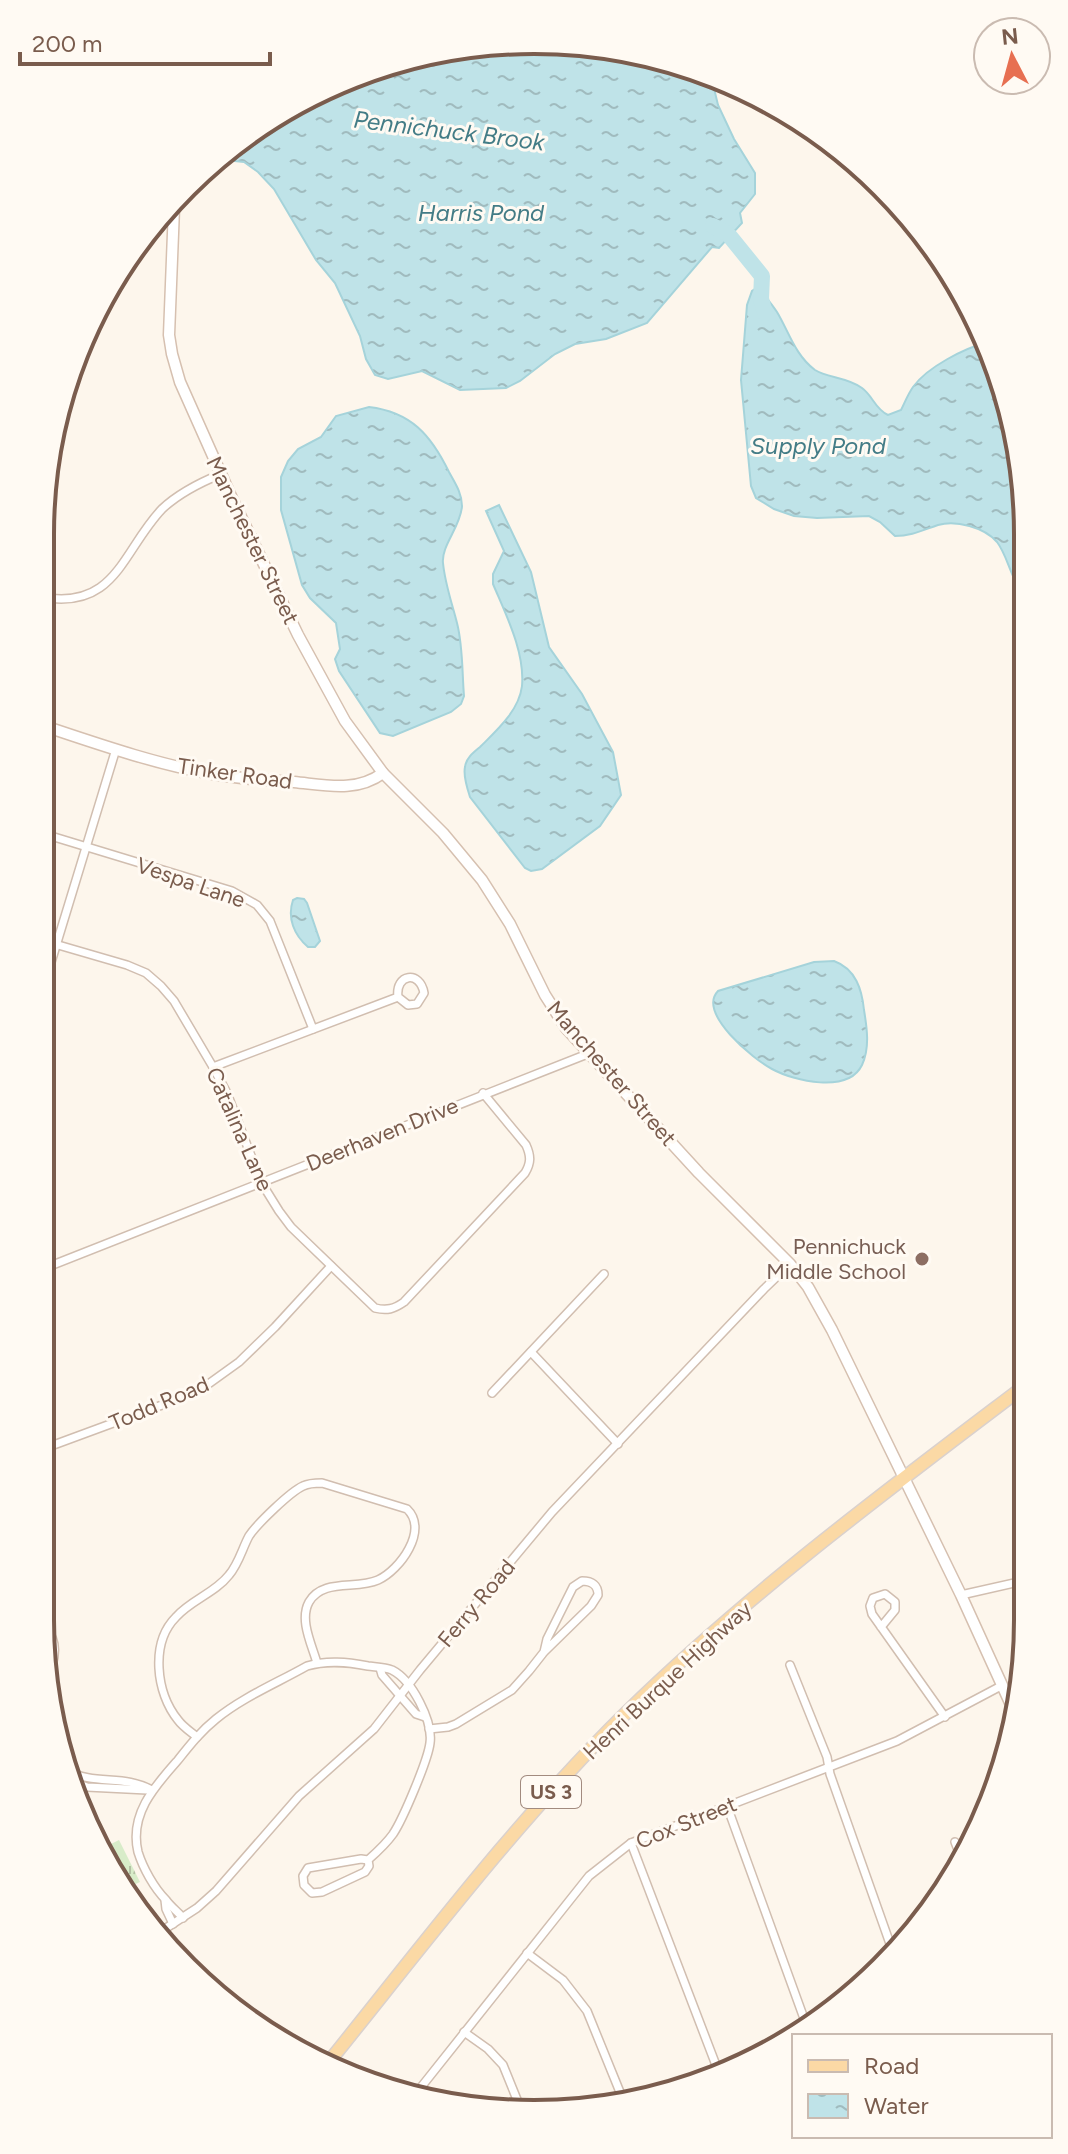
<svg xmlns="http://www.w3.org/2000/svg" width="1068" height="2154" font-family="Figtree,sans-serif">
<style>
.park{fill:url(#park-tufts)}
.water{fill:url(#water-ripples);stroke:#a5d3da;stroke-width:2}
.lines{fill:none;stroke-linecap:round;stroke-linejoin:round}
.river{stroke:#bfe3e8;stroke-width:16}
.street-casing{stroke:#d1beb0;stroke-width:10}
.secondary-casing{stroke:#d6c0b0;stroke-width:13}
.primary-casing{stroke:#dad1cd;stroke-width:15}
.street{stroke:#fff;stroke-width:7}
.secondary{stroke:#fff;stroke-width:10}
.primary{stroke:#fbd9a5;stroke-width:12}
.education-dot{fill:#8d6e63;stroke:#fffaf3;stroke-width:3}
.labels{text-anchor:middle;stroke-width:6;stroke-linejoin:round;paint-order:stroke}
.shield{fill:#fffaf3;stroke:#a28b7f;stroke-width:2}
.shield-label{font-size:20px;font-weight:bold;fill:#7a5c4d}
.street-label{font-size:22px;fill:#7a5c4d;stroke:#fffaf3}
.education-label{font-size:22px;fill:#785e54;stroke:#fffaf3;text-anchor:end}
.water-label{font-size:24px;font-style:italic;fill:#437c86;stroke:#fffaf3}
.rim{fill:none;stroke:#7a5c4d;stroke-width:4}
</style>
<defs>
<pattern id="park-tufts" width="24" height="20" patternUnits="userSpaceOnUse" patternTransform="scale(2)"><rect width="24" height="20" fill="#d8ecc9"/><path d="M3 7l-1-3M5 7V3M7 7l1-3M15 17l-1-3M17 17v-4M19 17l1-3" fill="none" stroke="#b4c2a5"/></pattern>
<pattern id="water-ripples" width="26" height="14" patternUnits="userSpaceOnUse" patternTransform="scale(2)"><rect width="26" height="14" fill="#bfe3e8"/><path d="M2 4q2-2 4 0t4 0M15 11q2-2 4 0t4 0" fill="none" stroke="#a0bbbe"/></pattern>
</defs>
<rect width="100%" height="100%" fill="#fdf6ec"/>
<polygon class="park" points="119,1840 140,1882 125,1889 103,1848"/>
<g class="water">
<polygon points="566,41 712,80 718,105 734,139 755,173 755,194 740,213 742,223 719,248 712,247 647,323 606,339 575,344 555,354 520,381 506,388 460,390 422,371 388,379 375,375 366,359 360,336 335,283 316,260 274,189 258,172 244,162 225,160 216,163 205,183 196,188 192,184 208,163 375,66"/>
<path d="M758,287C764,295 771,303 777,312C789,332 795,355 815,370C827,378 847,377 862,388C873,396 875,409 888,415L901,410C905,402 908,394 913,387C927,367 965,348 988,342L1024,470V576H1013C1008,565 1004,551 997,542C984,527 956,520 938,525C923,530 911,536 895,536L880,522L869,516L817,518L794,516L774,509L756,498L751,486L741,380L747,305L752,291Z"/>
<path d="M369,407C411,412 431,435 449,472C455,483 462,493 462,506C461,526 441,546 443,563C445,584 452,603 457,623C463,646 462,672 464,696L461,704L451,712L393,736L380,733L339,671L335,659L340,649L336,623L310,598L302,585L281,510V477L288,461L298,449L321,437L336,416Z"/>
<path d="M499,505L531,572L549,647L582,694L613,752L621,795L600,826L542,869L531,871L525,868L470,797C467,788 463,776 465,767C466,758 474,752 480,747C496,731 519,711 522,686C525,652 506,615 493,584V574L504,551L486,511Z"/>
<path d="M297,898L304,899L307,903L320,941L315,947H308C294,935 287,918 293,900Z"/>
<path d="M834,961C856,969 862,990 864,1010C867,1028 870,1048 862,1065C848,1094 794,1081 772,1069C753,1059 697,1013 718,991L814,962Z"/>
</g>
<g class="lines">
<polyline class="river" points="713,226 728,234 762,276 761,299 765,313"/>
<g class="street-casing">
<g id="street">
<path d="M41,597C116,611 122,551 162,509C179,493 199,483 221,474"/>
<polyline points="41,833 232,891 257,905 270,921 313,1029"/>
<path d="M41,940L127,965L146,973L161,986L174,1001L213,1067L227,1093L261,1182L279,1211L291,1227L375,1308C387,1311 394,1309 404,1302L525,1173C531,1163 531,1156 526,1145L483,1093"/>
<polyline points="41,995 116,749"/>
<path d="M213,1067L398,997C395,974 420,970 424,993L417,1004L408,1005L398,997"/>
<polyline points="40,1270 590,1053"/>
<polyline points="531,1352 618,1444"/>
<polyline points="492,1393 604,1274"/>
<polyline points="40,1450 162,1405 207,1385 239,1362 275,1327 331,1266"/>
<polyline points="961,1595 1027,1580"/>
<path d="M40,1616C55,1638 59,1649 49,1675"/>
<polyline points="881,1627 895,1610 895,1602 885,1594 873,1598 870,1606 872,1614 945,1717"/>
<polyline points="790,1665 827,1757 830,1774 894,1955"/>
<polyline points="380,1668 382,1675 416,1714 425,1717"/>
<path d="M429,1729L448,1727L456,1724L512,1690L529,1671L544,1652L591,1606L598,1595C598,1585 592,1581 582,1581L573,1587L547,1639L544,1652"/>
<path d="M197,1737C191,1732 183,1727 178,1720C156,1693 150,1643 176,1617C191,1600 215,1593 229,1575C239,1563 242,1549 249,1536C257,1524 290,1492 303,1486C309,1483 316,1483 322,1483L407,1509C429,1530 400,1570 378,1580C356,1590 323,1578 309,1602C299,1620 312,1645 317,1663"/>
<path d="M65,1770C96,1786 123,1774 152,1790"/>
<polyline points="66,1779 87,1787 147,1790"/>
<polyline points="727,1806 806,2024"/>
<polyline points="955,1842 962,1860"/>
<polyline points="631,1843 719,2073"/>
<polyline points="165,1900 166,1909 173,1924"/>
<path d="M183,1918C177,1911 171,1907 166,1900C154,1888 143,1868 138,1852C129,1814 155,1786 178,1760C190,1745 201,1731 216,1719C243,1697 277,1683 307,1666C327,1660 347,1662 368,1666C375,1667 385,1667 392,1670C412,1680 433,1721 430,1743C428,1760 403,1819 393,1834C386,1844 377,1852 368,1860L361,1859L308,1868L303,1876L304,1885L312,1893L322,1892L365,1872L369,1866L368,1860"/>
<polyline points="157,1934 197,1908 216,1891 299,1796 374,1729 420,1670 552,1512 764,1289 790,1264"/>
<polyline points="527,1953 563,1980 587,2011 624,2102"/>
<polyline points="464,2032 488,2049 503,2065 520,2107"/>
<polyline points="414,2096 589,1876 631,1843 897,1741 1001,1686"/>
</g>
</g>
<g class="secondary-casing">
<g id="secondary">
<polyline points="174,208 169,335 172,354 180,382 229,492 298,635 345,721 383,773 443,833 482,880 510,924 545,995 566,1028 699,1173 790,1264 808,1287 832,1330 961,1595 1012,1707"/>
<path d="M41,725C95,743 158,765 213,774C240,779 267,780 294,782C325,785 356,793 383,773"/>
</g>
</g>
<g class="primary-casing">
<path id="primary" d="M328,2063C424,1944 517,1820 627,1712C750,1592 889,1489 1026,1385"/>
</g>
<use href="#street" class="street"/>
<use href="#secondary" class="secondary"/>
<use href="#primary" class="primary"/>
</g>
<circle class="education-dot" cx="922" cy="1259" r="8"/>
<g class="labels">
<rect class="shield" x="521" y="1776" width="60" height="32" rx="6"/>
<g class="shield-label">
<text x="551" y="1799">US 3</text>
</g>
<g class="street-label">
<text transform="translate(253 540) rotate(64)" y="8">Manchester Street</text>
<text transform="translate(235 773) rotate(8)" y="8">Tinker Road</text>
<text transform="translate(191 882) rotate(19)" y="8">Vespa Lane</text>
<text transform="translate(612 1073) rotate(49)" y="8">Manchester Street</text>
<text transform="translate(240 1129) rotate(66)" y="8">Catalina Lane</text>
<text transform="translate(382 1134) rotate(-22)" y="8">Deerhaven Drive</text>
<text transform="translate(159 1403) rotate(-23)" y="8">Todd Road</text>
<text transform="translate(476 1603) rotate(-50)" y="8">Ferry Road</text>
<text transform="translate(667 1680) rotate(-43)" y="8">Henri Burque Highway</text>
<text transform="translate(686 1822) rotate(-22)" y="8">Cox Street</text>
</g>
<g class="education-label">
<text x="906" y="1254">Pennichuck<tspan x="906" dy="25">Middle School</tspan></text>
</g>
<g class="water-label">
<text transform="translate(449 131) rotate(7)" y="8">Pennichuck Brook</text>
<text x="481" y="221">Harris Pond</text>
<text x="818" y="454">Supply Pond</text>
</g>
</g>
<path d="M0 0H1068V2154H0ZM534 54H534A480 480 0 0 1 1014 534V1620A480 480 0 0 1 534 2100H534A480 480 0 0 1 54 1620V534A480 480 0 0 1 534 54Z" fill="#fffaf3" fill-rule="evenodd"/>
<path class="rim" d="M534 54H534A480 480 0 0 1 1014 534V1620A480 480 0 0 1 534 2100H534A480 480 0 0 1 54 1620V534A480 480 0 0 1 534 54Z"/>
<rect x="792" y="2034" width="260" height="104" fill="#fffaf3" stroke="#cabbb1" stroke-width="2"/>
<rect x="808" y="2060" width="40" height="12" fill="#fbd9a5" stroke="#cabbb1" stroke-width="2"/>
<text x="864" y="2074" font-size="24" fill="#7a5c4d">Road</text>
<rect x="808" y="2094" width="40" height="24" fill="url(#water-ripples)" stroke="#cabbb1" stroke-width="2"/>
<text x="864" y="2114" font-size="24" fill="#7a5c4d">Water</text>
<g transform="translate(1012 56) rotate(354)"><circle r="38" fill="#fffaf3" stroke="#cabbb1" stroke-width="2"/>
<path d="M0-6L14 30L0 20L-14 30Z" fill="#e76f51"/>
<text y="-12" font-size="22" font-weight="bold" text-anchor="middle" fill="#7a5c4d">N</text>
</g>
<path d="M20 52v12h250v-12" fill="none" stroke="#7a5c4d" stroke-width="4"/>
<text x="32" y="52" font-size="24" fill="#7a5c4d" stroke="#fffaf3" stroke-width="6" paint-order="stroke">200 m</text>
</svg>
